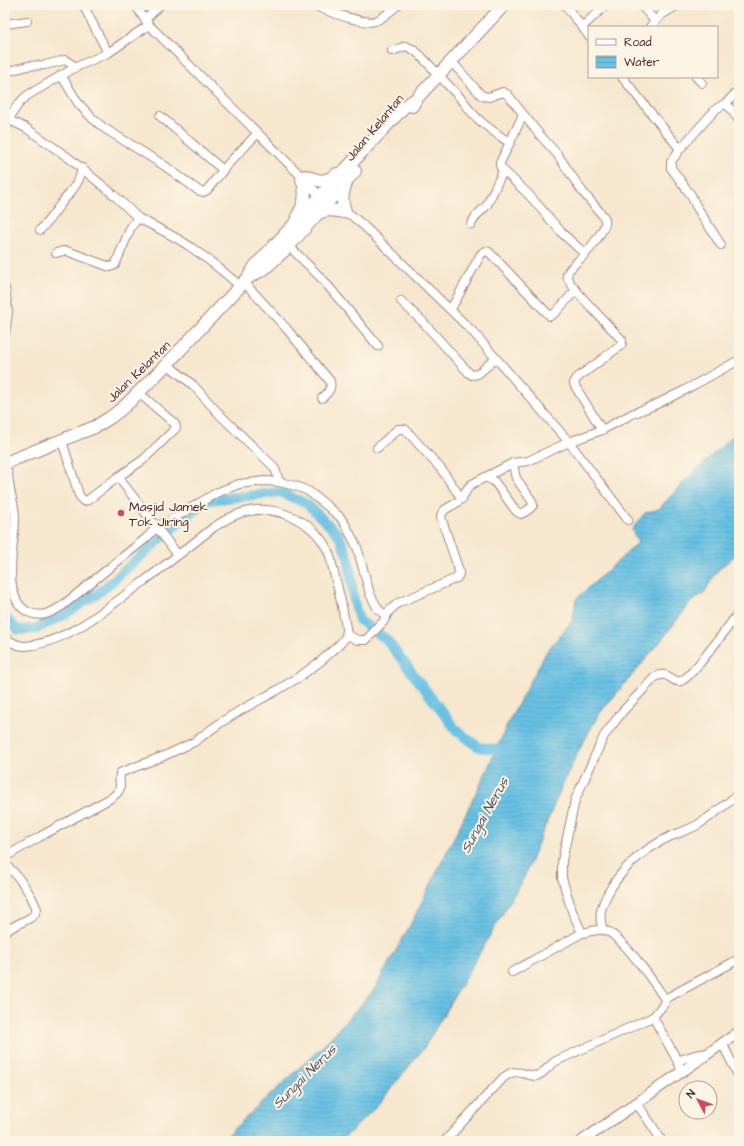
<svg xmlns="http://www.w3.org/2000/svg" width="744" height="1146" font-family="'Architects Daughter',sans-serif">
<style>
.water{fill:url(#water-rules);stroke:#587088}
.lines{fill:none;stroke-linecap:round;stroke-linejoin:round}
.river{stroke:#67c1e4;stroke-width:10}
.minor-casing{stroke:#a0837c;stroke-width:10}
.major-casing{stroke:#a0837c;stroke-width:12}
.highway-casing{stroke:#a0837c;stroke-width:14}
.minor{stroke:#fff;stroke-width:8}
.major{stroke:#fff;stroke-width:10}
.highway{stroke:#fff;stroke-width:12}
.poi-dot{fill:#d1495b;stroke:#fcf5e5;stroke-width:1.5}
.labels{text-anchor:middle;stroke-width:4;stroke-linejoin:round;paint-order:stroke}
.street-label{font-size:13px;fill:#4a1f2b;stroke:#fcf5e5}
.poi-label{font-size:13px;fill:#4a1f2b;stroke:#fcf5e5;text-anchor:start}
.water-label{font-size:14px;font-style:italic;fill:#535062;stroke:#fcf5e5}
</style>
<defs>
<pattern id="water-rules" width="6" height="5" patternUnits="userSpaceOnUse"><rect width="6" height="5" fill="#67c1e4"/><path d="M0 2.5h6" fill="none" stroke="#5ba5c4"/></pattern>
</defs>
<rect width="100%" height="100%" fill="#fcf5e5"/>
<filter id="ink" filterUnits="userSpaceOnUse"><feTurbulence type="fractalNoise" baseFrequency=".025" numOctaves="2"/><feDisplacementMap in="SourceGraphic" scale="8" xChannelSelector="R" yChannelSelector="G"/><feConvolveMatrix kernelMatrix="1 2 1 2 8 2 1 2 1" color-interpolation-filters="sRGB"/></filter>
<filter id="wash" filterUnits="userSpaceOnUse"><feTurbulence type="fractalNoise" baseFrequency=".012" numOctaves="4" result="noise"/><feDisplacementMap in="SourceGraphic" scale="16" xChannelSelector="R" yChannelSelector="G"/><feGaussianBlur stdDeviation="0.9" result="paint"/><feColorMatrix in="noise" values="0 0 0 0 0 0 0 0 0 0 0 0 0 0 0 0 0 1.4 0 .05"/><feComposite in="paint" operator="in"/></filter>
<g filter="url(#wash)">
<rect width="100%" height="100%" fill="#f6e7ce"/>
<polygon class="water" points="739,430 739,552 717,571 704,593 690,603 660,642 599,714 579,750 564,781 524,877 424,1048 376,1107 341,1141 221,1141 324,1045 374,990 414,918 483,779 508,723 547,651 573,620 576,599 638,543 632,529 645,513 659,509 680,486"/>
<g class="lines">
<polyline class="river" points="5,618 18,630 36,629 66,614 102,590 179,523 209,500 280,492 307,504 339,535 349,560 354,602 359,620 386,639 457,731 479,747 509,751"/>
</g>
</g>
<g filter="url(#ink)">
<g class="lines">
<g class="minor-casing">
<g id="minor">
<polyline points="83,5 108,53"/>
<polyline points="136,5 141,14 149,25 300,175 302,179 324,199"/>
<path d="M313,5C325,10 363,25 375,21C383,19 391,10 398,5"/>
<polyline points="565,5 589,36"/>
<polyline points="641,5 655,21"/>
<polyline points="145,20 160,5"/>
<polyline points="5,24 27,21"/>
<polyline points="582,27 606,5"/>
<polyline points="650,27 661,15 678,5"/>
<path d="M392,51L406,46L414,50L420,55L464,102C475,120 493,131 510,143"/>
<path d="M451,61L482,96L489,97L503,92L508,95L539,134L557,154L582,191L604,217C605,220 606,220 605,223C605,229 590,249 585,254C581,259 568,268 567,275C566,285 613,329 622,340V343L620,346L577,378L574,383L575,386L602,430"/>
<polyline points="5,71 9,71 28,66 45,65 65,60 76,67"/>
<polyline points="61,75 78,103 93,119 104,128 165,166 199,191 203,192 207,190 228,164 258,133"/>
<polyline points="622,77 680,149 716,109 726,103 739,120"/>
<polyline points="696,77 702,83"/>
<polyline points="726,103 739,90"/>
<polyline points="523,115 500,163 500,166 502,169 529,195 563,234 585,254"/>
<polyline points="160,116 223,170"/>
<polyline points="9,120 26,128 69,158 114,195 138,218"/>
<path d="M5,129C11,115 16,104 28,95L76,67L108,53L149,25"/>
<polyline points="680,149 671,162 671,168 691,195 696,206 721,245"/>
<polyline points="340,210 351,215 364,226 473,332 569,442 628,520"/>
<polyline points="471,224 476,216 487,205 503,171"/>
<path d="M40,230C48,222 53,214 60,205C69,193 80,184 82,168"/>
<polyline points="289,246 324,281 378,346"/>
<path d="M56,253L63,251H67L110,267L115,265L131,227L138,218C155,227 173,235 189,246C207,258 224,272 240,286"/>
<path d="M244,282L286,328L330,381C332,389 328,393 322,398"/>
<polyline points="5,288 8,312 5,333"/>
<polyline points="401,301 423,322 469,373 472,375 478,374 496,358"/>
<polyline points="451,309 481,254 484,252 486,251 489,252 548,314 550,316 555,313 576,290"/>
<polyline points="167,364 193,385 221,416 272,465 276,471 279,482"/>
<polyline points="62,441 79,495 83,501 88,500 118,477 143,460 176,428 175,424 139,393"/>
<polyline points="377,448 398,429 405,429 441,469 462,499"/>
<path d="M5,463C8,472 9,481 10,490C12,499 15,508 15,518C15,544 0,597 28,612C41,618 51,613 62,606L145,539L154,530V524L158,525L164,524L216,493L239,484L265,481L279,482L296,486L308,491L326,505L340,517L345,524L357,547L370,594L378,609L386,616"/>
<polyline points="118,477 178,555"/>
<path d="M485,477L494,481L516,511L521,514C525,512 531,509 533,505L532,501L516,478L515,474L513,463"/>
<path d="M347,635L358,640H366L383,622L389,611L398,603L457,578L459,574V571L441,517C442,507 454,507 460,500C465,495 466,488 472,484L513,463L528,461L569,442L602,430L632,414L657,404L685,390L739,360"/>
<path d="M5,638C11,642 17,646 24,646C66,644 107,608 139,585C164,566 189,547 214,527C222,522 231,516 241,513C273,503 312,519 327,549C330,555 332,563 333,569C339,591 344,613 347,635"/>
<path d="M5,857L41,836L111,798C125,788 118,787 120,773L122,772L164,756L194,742L220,723L241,710L276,691L299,677L321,661L340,644L347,635"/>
<path d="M5,864C19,876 30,892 37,909L34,915L30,918L5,931"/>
<path d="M603,930C598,916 601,908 607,895C621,868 644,849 671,836C681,832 691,829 699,824C713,815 726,804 739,794"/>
<polyline points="512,972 582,933"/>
<path d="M665,999C654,983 622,935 604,930C597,929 589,932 582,933L572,911L562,878V861L575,800L604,736L622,712L655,677C669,669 672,684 681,681C688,678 694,669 699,664C713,647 726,630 739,612"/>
<polyline points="653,1017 676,1058 682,1071"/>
<polyline points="722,1043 739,1077"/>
<polyline points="676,1058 680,1060 695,1055 708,1053"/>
<polyline points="636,1103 645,1115 662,1141"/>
<path d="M445,1141L503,1078C512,1071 515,1071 526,1074C529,1075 532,1076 536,1076C544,1074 549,1065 556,1061L653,1017L664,1004L665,999L739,959"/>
</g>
</g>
<g class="major-casing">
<polyline id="major" points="582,1141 739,1032"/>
</g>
<g class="highway-casing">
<g id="highway">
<polyline points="412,106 416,99 504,5"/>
<path d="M305,176C318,181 324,184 337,174"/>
<path d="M345,211C341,199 342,195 346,183"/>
<path d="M318,213C327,209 334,210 344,212"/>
<path d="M298,215C305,203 307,193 302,179"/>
<polyline points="249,277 264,269 289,246 355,171"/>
<polyline points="5,463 82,432 95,427 111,417 125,406 167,364 248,278 256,265 404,107 416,99"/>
</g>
</g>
<use href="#minor" class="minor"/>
<use href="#major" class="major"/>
<use href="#highway" class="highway"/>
</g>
</g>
<circle class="poi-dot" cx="121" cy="513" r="4"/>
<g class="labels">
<g class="street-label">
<text transform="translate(374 127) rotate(-50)" y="5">Jalan Kelantan</text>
<text transform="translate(138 371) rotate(-44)" y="5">Jalan Kelantan</text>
</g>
<g class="poi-label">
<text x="129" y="511">Masjid Jamek<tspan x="129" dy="15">Tok Jiring</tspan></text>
</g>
<g class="water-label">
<text transform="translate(484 815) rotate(-61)" y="5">Sungai Nerus</text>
<text transform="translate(304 1076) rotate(-45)" y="5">Sungai Nerus</text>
</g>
</g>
<rect width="744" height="1146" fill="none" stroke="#fcf5e5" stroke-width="20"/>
<rect x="588" y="26" width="130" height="52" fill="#fcf5e5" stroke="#b59f9b"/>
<rect x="596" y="39" width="20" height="6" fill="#ffffff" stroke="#b59f9b"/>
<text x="624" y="46" font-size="12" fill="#4a1f2b">Road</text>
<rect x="596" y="56" width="20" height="12" fill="url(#water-rules)" stroke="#b59f9b"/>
<text x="624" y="66" font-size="12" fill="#4a1f2b">Water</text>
<g transform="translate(698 1100) rotate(311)"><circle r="19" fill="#fcf5e5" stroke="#b59f9b"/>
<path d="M0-3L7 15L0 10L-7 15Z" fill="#d1495b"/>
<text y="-6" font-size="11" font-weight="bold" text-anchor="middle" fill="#4a1f2b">N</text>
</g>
</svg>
